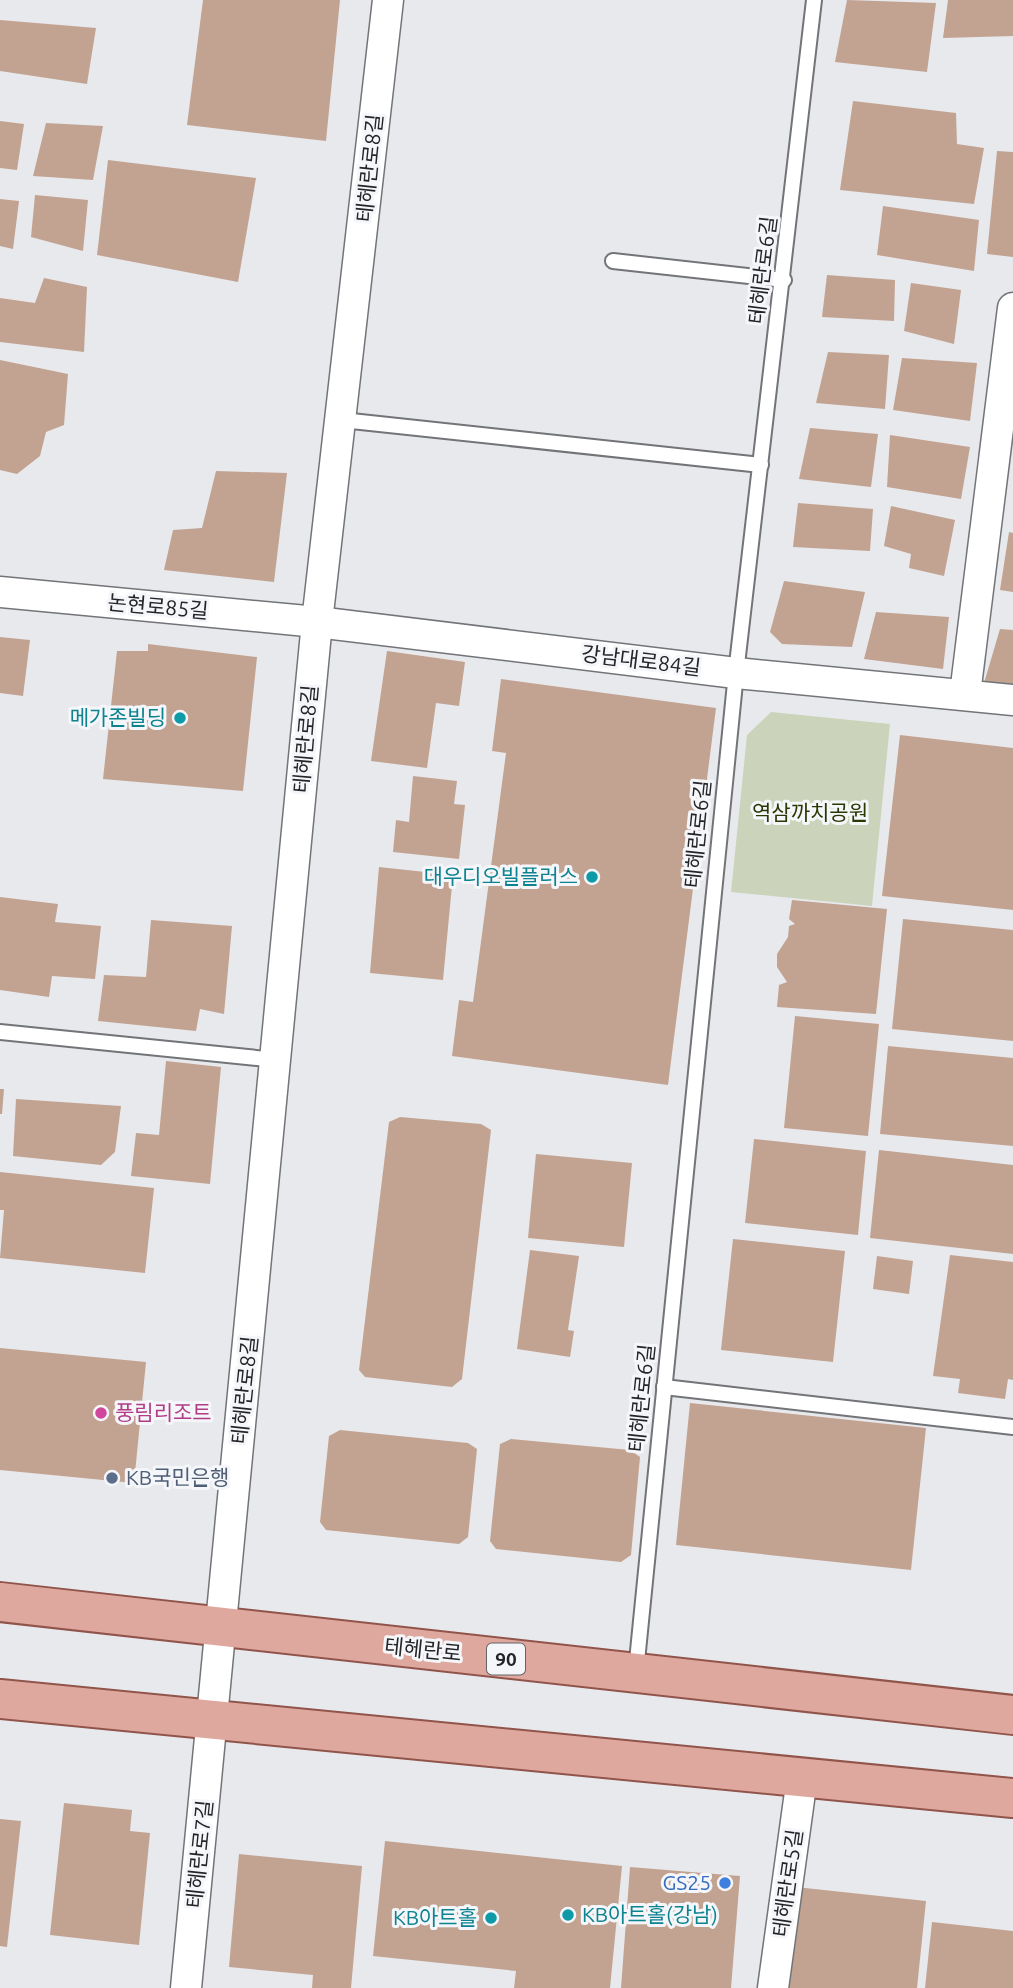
<svg xmlns="http://www.w3.org/2000/svg" width="1013" height="1988" font-family="Ubuntu,'Noto Sans KR',sans-serif">
<style>
.green{fill:#cbd4ba}
.building{fill:#c2a392}
.lines{fill:none;stroke-linecap:round;stroke-linejoin:round}
.service-casing{stroke:#727477;stroke-width:18}
.minor-casing{stroke:#727477;stroke-width:33}
.primary-casing{stroke:#90544b;stroke-width:42}
.service{stroke:#fff;stroke-width:14}
.minor{stroke:#fff;stroke-width:30}
.primary{stroke:#dfa89f;stroke-width:38}
.culture-dot{fill:#0f9aa8;stroke:#f5f6fa;stroke-width:2.5}
.hotel-dot{fill:#d1479c;stroke:#f5f6fa;stroke-width:2.5}
.service-dot{fill:#5c6f8a;stroke:#f5f6fa;stroke-width:2.5}
.shop-dot{fill:#3f7fe0;stroke:#f5f6fa;stroke-width:2.5}
.labels{text-anchor:middle;stroke-width:6;stroke-linejoin:round;paint-order:stroke}
.shield{fill:#f5f6fa;stroke:#636466;stroke-width:2}
.shield-label{font-size:19px;font-weight:bold;fill:#252527}
.street-label{font-size:21px;fill:#252527;stroke:#f5f6fa}
.culture-label{font-size:21px;fill:#0d838f;stroke:#f5f6fa;text-anchor:end}
.park-label{font-size:21px;fill:#2b3804;stroke:#f5f6fa}
.hotel-label{font-size:21px;fill:#b23c85;stroke:#f5f6fa;text-anchor:start}
.service-label{font-size:21px;fill:#4e5e75;stroke:#f5f6fa;text-anchor:start}
.shop-label{font-size:21px;fill:#366cbe;stroke:#f5f6fa;text-anchor:end}
</style>
<rect width="100%" height="100%" fill="#e8e9ed"/>
<polygon class="green" points="771,712 890,724 872,906 731,892 747,735"/>
<g class="building">
<polygon points="203,0 340,0 326,141 187,125"/>
<polygon points="847,0 936,3 927,72 835,62"/>
<polygon points="948,0 1013,0 1013,36 943,38"/>
<polygon points="0,20 96,28 87,84 0,71"/>
<polygon points="853,101 956,113 957,144 984,148 974,204 840,190"/>
<polygon points="0,121 24,124 17,170 0,168"/>
<polygon points="46,123 103,126 93,180 33,176"/>
<polygon points="997,151 1013,152 1013,257 987,254"/>
<polygon points="108,160 256,178 238,282 97,255"/>
<polygon points="35,195 88,200 83,251 31,237"/>
<polygon points="0,199 19,201 13,249 0,246"/>
<polygon points="883,206 979,220 974,271 877,255"/>
<polygon points="827,275 895,280 894,321 822,317"/>
<polygon points="44,278 87,287 84,352 0,342 0,298 35,303"/>
<polygon points="911,283 961,290 954,344 904,331"/>
<polygon points="828,352 889,355 885,409 816,403"/>
<polygon points="902,358 977,363 970,421 893,410"/>
<polygon points="0,360 68,374 64,425 46,432 40,456 17,474 0,470"/>
<polygon points="810,428 878,434 871,487 799,479"/>
<polygon points="890,435 970,447 961,499 887,487"/>
<polygon points="216,471 287,473 274,582 164,570 173,530 202,528"/>
<polygon points="798,503 873,509 870,551 793,547"/>
<polygon points="891,506 955,520 944,576 909,568 911,554 884,546"/>
<polygon points="1009,532 1013,533 1013,592 1000,590"/>
<polygon points="784,581 865,592 852,647 782,644 770,632"/>
<polygon points="876,612 949,617 943,669 864,659"/>
<polygon points="1000,629 1013,630 1013,684 984,683"/>
<polygon points="0,637 30,640 23,696 0,693"/>
<polygon points="148,644 257,657 243,791 103,779 117,651 148,651"/>
<polygon points="387,651 465,662 459,706 436,703 427,768 371,761"/>
<polygon points="501,679 716,708 668,1085 452,1056 459,1000 473,1002 506,753 492,751"/>
<polygon points="900,735 1013,748 1013,910 882,896"/>
<polygon points="413,776 457,781 454,804 465,805 459,859 393,852 396,820 409,822"/>
<polygon points="379,867 453,875 443,980 370,973"/>
<polygon points="0,897 58,904 55,922 101,926 95,979 52,976 49,997 0,990"/>
<polygon points="792,900 887,909 876,1014 777,1007 779,985 787,982 777,967 777,954 788,937 789,926 795,924 789,919"/>
<polygon points="903,919 1013,930 1013,1041 892,1029"/>
<polygon points="151,920 232,926 224,1014 200,1009 196,1031 98,1021 104,975 146,977"/>
<polygon points="795,1016 879,1024 868,1136 784,1128"/>
<polygon points="888,1046 1013,1058 1013,1146 880,1134"/>
<polygon points="166,1061 221,1067 210,1184 131,1176 136,1133 159,1135"/>
<polygon points="0,1089 4,1089 2,1114 0,1114"/>
<polygon points="16,1099 121,1106 115,1152 101,1165 13,1156"/>
<polygon points="400,1117 481,1124 491,1130 462,1379 452,1387 365,1377 359,1370 389,1122"/>
<polygon points="754,1139 866,1151 858,1235 745,1223"/>
<polygon points="879,1150 1013,1165 1013,1254 870,1238"/>
<polygon points="536,1154 632,1163 624,1247 528,1238"/>
<polygon points="0,1172 154,1188 145,1273 0,1258 4,1210 0,1210"/>
<polygon points="733,1239 845,1251 833,1362 721,1350"/>
<polygon points="530,1250 579,1256 568,1330 574,1331 570,1357 517,1349"/>
<polygon points="950,1255 1013,1262 1013,1380 1008,1379 1005,1399 958,1393 960,1379 933,1376"/>
<polygon points="877,1256 913,1261 909,1294 873,1289"/>
<polygon points="0,1348 146,1362 134,1483 0,1470"/>
<polygon points="690,1403 926,1428 911,1570 676,1545"/>
<polygon points="340,1430 468,1443 477,1449 468,1537 459,1544 326,1530 320,1522 329,1436"/>
<polygon points="511,1439 630,1450 640,1457 631,1555 621,1562 496,1549 490,1541 500,1444"/>
<polygon points="64,1803 132,1810 130,1831 150,1833 139,1945 50,1935"/>
<polygon points="0,1819 21,1821 7,1947 0,1946"/>
<polygon points="385,1841 622,1866 610,1988 514,1988 516,1971 373,1956"/>
<polygon points="239,1854 362,1866 351,1988 312,1988 313,1975 229,1967"/>
<polygon points="630,1867 740,1876 731,1988 621,1988"/>
<polygon points="796,1887 926,1901 917,1988 786,1988"/>
<polygon points="932,1922 1013,1931 1013,1988 925,1988"/>
</g>
<g class="lines">
<g class="service-casing">
<g id="service">
<polyline points="613,261 784,280"/>
<polyline points="342,420 761,465"/>
<polyline points="0,1032 277,1060"/>
<polyline points="664,1387 1013,1427"/>
<polyline points="636,1671 736,673 814,0"/>
</g>
</g>
<g class="minor-casing">
<g id="minor">
<polyline points="0,592 317,622 736,673 1013,700"/>
<polyline points="965,694 1013,308"/>
<polyline points="186,1988 317,622 388,0"/>
<polyline points="773,1988 802,1778"/>
</g>
</g>
<g class="primary-casing">
<g id="primary">
<polyline points="0,1602 1013,1715"/>
<polyline points="0,1699 1013,1798"/>
</g>
</g>
<use href="#service" class="service"/>
<use href="#minor" class="minor"/>
<use href="#primary" class="primary"/>
</g>
<g class="culture-dot">
<circle cx="180" cy="718" r="7"/>
<circle cx="592" cy="877" r="7"/>
<circle cx="568" cy="1915" r="7"/>
<circle cx="491" cy="1918" r="7"/>
</g>
<circle class="hotel-dot" cx="101" cy="1413" r="7"/>
<circle class="service-dot" cx="112" cy="1478" r="7"/>
<circle class="shop-dot" cx="725" cy="1883" r="7"/>
<g class="labels">
<rect class="shield" x="487" y="1643.5" width="38" height="31" rx="5"/>
<g class="shield-label">
<text x="506" y="1666">90</text>
</g>
<g class="street-label">
<text transform="translate(370 168) rotate(-84)" y="7">테헤란로8길</text>
<text transform="translate(763 270) rotate(-83)" y="7">테헤란로6길</text>
<text transform="translate(158 607) rotate(5)" y="7">논현로85길</text>
<text transform="translate(641 661) rotate(7)" y="7">강남대로84길</text>
<text transform="translate(306 739) rotate(-85)" y="7">테헤란로8길</text>
<text transform="translate(698 834) rotate(-84)" y="7">테헤란로6길</text>
<text transform="translate(245 1390) rotate(-84)" y="7">테헤란로8길</text>
<text transform="translate(642 1398) rotate(-84)" y="7">테헤란로6길</text>
<text transform="translate(423 1650) rotate(6)" y="7">테헤란로</text>
<text transform="translate(200 1854) rotate(-84)" y="7">테헤란로7길</text>
<text transform="translate(788 1883) rotate(-82)" y="7">테헤란로5길</text>
</g>
<g class="culture-label">
<text x="166" y="725">메가존빌딩</text>
<text x="578" y="884">대우디오빌플러스</text>
<text x="582" y="1922" text-anchor="start">KB아트홀(강남)</text>
<text x="477" y="1925">KB아트홀</text>
</g>
<g class="park-label">
<text x="810" y="820">역삼까치공원</text>
</g>
<g class="hotel-label">
<text x="115" y="1420">풍림리조트</text>
</g>
<g class="service-label">
<text x="126" y="1485">KB국민은행</text>
</g>
<g class="shop-label">
<text x="711" y="1890">GS25</text>
</g>
</g>
</svg>
